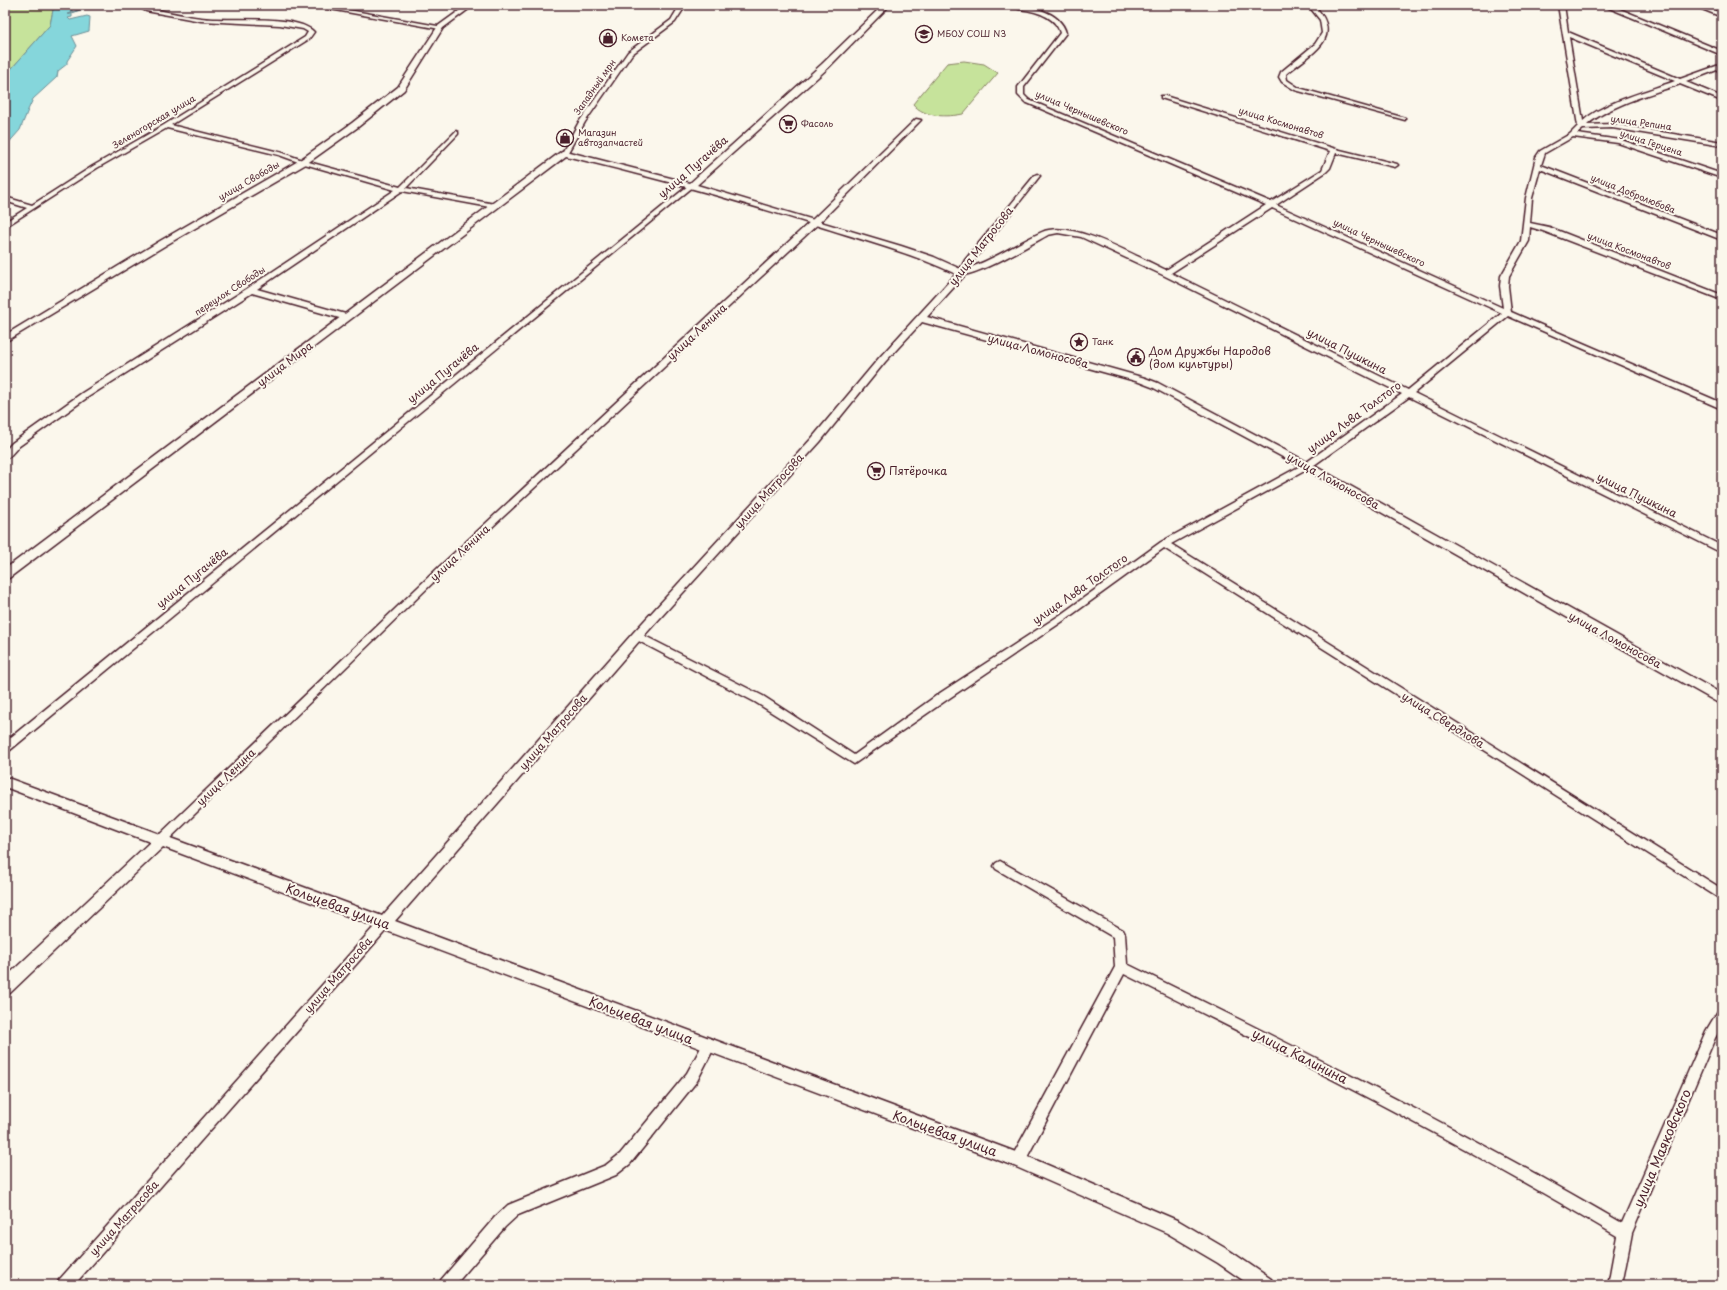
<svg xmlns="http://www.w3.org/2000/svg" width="1727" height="1290" font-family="'Playpen Sans',sans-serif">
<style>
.green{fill:#c6e39b;stroke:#888163}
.water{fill:#85d6db;stroke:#6d8d95}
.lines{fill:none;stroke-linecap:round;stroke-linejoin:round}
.stream{stroke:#6d8d95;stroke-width:2}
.minor-casing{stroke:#4a1f2b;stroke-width:3}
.tertiary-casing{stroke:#4a1f2b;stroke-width:3}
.minor{fill:#fbf7ec;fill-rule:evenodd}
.tertiary{fill:#fbf7ec;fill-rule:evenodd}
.labels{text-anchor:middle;stroke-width:4;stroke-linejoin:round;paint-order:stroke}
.far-poi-label{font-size:9px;fill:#4a1f2b;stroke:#fbf7ec;text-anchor:start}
.far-street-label{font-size:9px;fill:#4a1f2b;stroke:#fbf7ec}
.street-label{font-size:11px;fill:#4a1f2b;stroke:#fbf7ec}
.poi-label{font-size:11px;fill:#4a1f2b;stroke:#fbf7ec;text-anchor:start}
.near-street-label{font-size:13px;fill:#4a1f2b;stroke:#fbf7ec}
</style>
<rect width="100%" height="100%" fill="#fbf7ec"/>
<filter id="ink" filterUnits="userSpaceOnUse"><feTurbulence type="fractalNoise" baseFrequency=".025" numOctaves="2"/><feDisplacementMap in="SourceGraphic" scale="8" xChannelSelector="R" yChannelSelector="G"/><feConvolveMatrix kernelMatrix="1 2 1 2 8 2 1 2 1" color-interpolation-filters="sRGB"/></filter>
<g filter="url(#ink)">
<g class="green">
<polygon points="5,5 54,5 50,25 5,76"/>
<path d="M964,61L984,64L998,73L963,114C948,117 924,118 913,104L917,99L947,63Z"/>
</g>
<polygon class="water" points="54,5 72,6 72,17 68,18 70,20 87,16 90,17 89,31 72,36 77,46 67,61 67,64 58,71 57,77 33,99 28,110 20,130 5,147 5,76 50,25"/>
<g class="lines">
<polyline class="stream" points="69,14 83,8 84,5"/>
<g class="minor-casing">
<g id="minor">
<path d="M135,5C142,5 146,8 153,9C169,12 185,16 201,18C228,22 296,13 314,32L309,39L171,125L283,153L305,161L400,187L456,131L458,132V134L406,188L495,204L498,206L495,208L402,191L257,289L349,315V319H343L252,293L88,397L18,447L9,457H5V451L12,443L82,393L248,288L395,190L301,163L279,155L167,128L97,168L5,227V222L27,208L5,201V197L32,205L93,166L164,125L305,37L308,32L303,29L280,25L201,21L146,11Z"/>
<polygon points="308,5 321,5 443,27 440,29"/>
<polygon points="680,5 686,5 675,22 632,54 585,122 567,154 563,154 562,153 579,122 628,52 671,20"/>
<path d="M1004,5C1025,5 1060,9 1066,33L1024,87V95L1029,100L1271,202L1322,170L1330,151L1161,98V96H1165L1336,149L1397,164L1398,165L1395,167L1336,153L1330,168L1326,172L1276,205L1503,308L1500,286L1501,276L1521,241L1526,198L1536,157L1540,151L1570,134L1578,126L1558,5H1564L1568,32L1680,79L1722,64V68L1686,82L1722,97V101L1680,84C1652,94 1609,105 1587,125L1612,124L1722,142V146L1612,128L1583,129L1577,134L1621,140L1722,174V178L1618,143L1573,137L1545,153L1541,165L1722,235V240L1540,169L1532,198L1530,223L1549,227L1722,295V300L1543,231L1530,227L1529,241L1509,276L1508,286L1511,312L1722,403V409L1508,316L1414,393L1722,546V553L1409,397L1310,468L1171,544L1722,889V900L1164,548L1066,619L948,699L854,764L755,702L633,638L632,636L633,634H641L763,696L854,755L940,693L1060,615L1161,542L1304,464L1402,394L1163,275L1081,237L1058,233L1048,235C1031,244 976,277 959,275L958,273L965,260L1035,175L1037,174L1040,176L1039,177L968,268C994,260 1017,243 1042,232C1072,219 1137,257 1166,270L1266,205L1025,102L1018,95V87L1060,33C1056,16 1035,11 1019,9C1014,8 1008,8 1004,5ZM1569,37L1675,81C1648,91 1604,102 1583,121ZM1272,208L1502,313L1408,390L1171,273Z"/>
<path d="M1308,5H1314C1346,39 1311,53 1286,74L1287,80L1299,88L1405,118V120L1295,90L1282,82L1279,77L1281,72L1315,44L1322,33L1320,20Z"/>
<polygon points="1602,5 1610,5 1722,51 1722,55"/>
<polygon points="1692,5 1700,5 1722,13 1722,17"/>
<polygon points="916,119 921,120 818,224 446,570 164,844 160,846 156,844 154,841 156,838 440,566 812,220"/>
<polygon points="689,185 694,186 9,751 5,752 5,742"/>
<path d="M1000,861L1123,930L1125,934L1127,964C1294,1046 1461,1129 1622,1223L1706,1031L1718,1011L1722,1009V1026L1715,1038L1632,1233L1622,1285H1608L1617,1236C1457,1141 1291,1057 1124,974L1023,1165L1018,1166L1013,1165L1011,1160L1013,1155L1115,967L1113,937L996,869L994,866L996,863Z"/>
<polygon points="385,918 389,919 391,923 389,927 74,1285 57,1285 59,1280 381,919"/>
<polygon points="709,1040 714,1042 715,1046 697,1081 630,1164 616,1175 518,1215 505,1227 455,1285 439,1285 441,1280 495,1217 508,1205 606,1165 620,1154 687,1073 704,1042"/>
</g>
</g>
<g class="tertiary-casing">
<g id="tertiary">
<polygon points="467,5 474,5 443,28 404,90 358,127 306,164 166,245 5,342 5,335 160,241 300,160 352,123 398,87 438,26"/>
<path d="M883,5H890L828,68L697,185L901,246L934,257L965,271L966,273L965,275L927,317L1145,378L1158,383L1311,464L1722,694V705L1303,468L1152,387L1139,382L922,322L885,362L820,442L641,639L395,921L1024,1155L1179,1221L1230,1251L1271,1279L1274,1285H1250L1218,1263L1167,1233L1014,1166L163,847L10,993L5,994V978L150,842L5,787V777L382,916L633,633L812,438L879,358L956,274C914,254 869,242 825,228C739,201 654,177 566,156L9,578L5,579V569L562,151H565L690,183L822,64Z"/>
</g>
</g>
<use href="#minor" class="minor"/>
<use href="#tertiary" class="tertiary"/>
</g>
</g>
<defs>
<g id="school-ring" transform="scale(0.9)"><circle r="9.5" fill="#fbf7ec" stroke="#4a1f2b" stroke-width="1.5"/><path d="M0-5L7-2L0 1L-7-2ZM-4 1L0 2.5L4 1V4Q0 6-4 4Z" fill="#4a1f2b"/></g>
<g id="shop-ring" transform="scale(0.9)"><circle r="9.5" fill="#fbf7ec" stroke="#4a1f2b" stroke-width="1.5"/><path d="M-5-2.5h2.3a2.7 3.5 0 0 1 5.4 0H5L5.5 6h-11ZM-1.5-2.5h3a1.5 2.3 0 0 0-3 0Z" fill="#4a1f2b"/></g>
<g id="supermarket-ring" transform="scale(0.9)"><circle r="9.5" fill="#fbf7ec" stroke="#4a1f2b" stroke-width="1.5"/><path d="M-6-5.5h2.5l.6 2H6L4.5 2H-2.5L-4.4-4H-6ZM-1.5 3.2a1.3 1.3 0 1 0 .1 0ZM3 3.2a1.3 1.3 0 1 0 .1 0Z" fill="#4a1f2b"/></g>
<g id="sight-ring" transform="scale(0.9)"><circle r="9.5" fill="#fbf7ec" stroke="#4a1f2b" stroke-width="1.5"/><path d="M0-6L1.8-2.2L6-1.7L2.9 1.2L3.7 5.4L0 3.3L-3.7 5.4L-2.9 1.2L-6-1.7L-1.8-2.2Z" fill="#4a1f2b"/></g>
<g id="civic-ring" transform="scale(0.9)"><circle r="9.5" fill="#fbf7ec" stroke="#4a1f2b" stroke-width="1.5"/><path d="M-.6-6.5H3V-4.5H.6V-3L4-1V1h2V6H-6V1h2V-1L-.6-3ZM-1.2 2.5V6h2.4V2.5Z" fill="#4a1f2b"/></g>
</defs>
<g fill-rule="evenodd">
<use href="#school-ring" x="924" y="34"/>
<use href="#shop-ring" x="608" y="38"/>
<use href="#supermarket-ring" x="788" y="124"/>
<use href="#shop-ring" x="565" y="138"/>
<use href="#sight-ring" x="1079" y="342"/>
<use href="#civic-ring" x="1136" y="357"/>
<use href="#supermarket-ring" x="876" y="471"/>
</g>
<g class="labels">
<g class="far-poi-label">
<text x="937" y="37">МБОУ СОШ N3</text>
<text x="621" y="41">Комета</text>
<text x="801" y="127">Фасоль</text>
<text x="578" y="136">Магазин<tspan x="578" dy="10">автозапчастей</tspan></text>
<text x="1092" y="345">Танк</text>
</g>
<g class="far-street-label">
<text transform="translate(595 87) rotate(-55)" y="3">Западный мрн</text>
<text transform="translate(1082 113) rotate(23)" y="3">улица Чернышевского</text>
<text transform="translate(154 122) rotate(-31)" y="3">Зеленогорская улица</text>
<text transform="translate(1281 123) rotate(17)" y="3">улица Космонавтов</text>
<text transform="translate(1641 123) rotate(8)" y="3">улица Репина</text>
<text transform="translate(1651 143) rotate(18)" y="3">улица Герцена</text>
<text transform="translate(249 181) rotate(-30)" y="3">улица Свободы</text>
<text transform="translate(1633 194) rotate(22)" y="3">улица Добролюбова</text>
<text transform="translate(1379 243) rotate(25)" y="3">улица Чернышевского</text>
<text transform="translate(1629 251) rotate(21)" y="3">улица Космонавтов</text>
<text transform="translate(230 291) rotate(-33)" y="3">переулок Свободы</text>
</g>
<g class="street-label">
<text transform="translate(693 167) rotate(-41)" y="4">улица Пугачёва</text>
<text transform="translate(981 246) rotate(-52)" y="4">улица Матросова</text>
<text transform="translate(697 332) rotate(-43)" y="4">улица Ленина</text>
<text transform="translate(1038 351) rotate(15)" y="4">улица Ломоносова</text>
<text transform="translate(1347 351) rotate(27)" y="4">улица Пушкина</text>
<text transform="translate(285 364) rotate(-37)" y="4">улица Мира</text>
<text transform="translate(443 373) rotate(-39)" y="4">улица Пугачёва</text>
<text transform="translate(1354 417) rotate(-36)" y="4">улица Льва Толстого</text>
<text transform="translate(1333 481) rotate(29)" y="4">улица Ломоносова</text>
<text transform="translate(769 491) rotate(-48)" y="4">улица Матросова</text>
<text transform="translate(1637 495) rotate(26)" y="4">улица Пушкина</text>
<text transform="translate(460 553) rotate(-43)" y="4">улица Ленина</text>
<text transform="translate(192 578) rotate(-39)" y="4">улица Пугачёва</text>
<text transform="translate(1080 589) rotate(-35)" y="4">улица Льва Толстого</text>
<text transform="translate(1615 640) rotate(29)" y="4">улица Ломоносова</text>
<text transform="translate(1443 720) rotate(32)" y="4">улица Свердлова</text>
<text transform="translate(553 732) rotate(-49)" y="4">улица Матросова</text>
<text transform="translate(226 777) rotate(-44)" y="4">улица Ленина</text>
<text transform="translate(338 975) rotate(-49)" y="4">улица Матросова</text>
<text transform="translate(124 1218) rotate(-48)" y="4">улица Матросова</text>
</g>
<g class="poi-label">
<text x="1149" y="355">Дом Дружбы Народов<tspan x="1149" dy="13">(дом культуры)</tspan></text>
<text x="889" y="475">Пятёрочка</text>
</g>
<g class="near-street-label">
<text transform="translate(338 906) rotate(20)" y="5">Кольцевая улица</text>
<text transform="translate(641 1020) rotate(21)" y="5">Кольцевая улица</text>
<text transform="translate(1300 1056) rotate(27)" y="5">улица Калинина</text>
<text transform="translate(945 1133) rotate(20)" y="5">Кольцевая улица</text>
<text transform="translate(1662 1148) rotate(-67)" y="5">улица Маяковского</text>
</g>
</g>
<rect width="1727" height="1290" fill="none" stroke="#fbf7ec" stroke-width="20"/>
<rect x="10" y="10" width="1707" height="1270" fill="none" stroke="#4a1f2b" stroke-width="1.5" filter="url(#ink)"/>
</svg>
